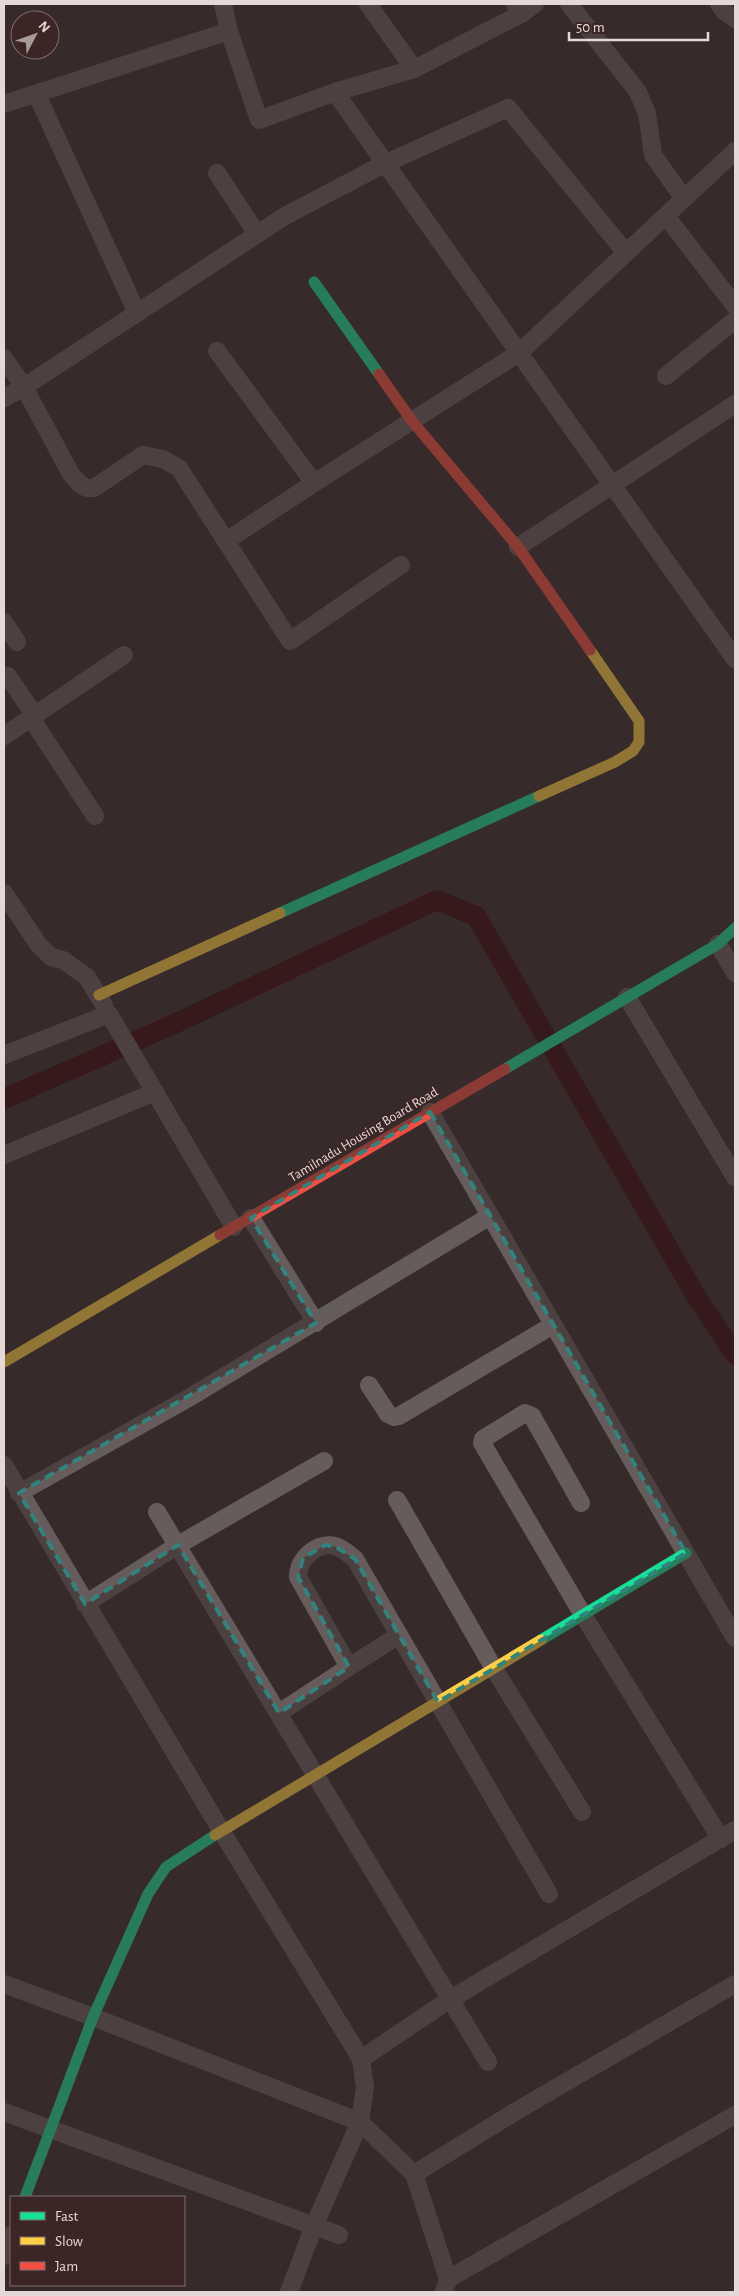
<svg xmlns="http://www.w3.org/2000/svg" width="739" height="2296" font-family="'Alegreya Sans',sans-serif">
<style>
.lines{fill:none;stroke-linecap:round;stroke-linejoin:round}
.canal{stroke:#370408;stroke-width:20}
.street{stroke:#675c5c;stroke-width:18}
.fast{stroke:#16e098;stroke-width:11}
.slow{stroke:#ffcf43;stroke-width:11}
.jam{stroke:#f24e42;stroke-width:11}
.marked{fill:none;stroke:#2f857e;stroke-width:4;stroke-dasharray:10 6;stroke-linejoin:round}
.labels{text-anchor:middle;stroke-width:4;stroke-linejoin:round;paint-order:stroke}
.street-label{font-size:14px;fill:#e6d8d7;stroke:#3b2625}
</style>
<rect width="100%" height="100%" fill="#362b2a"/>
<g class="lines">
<polyline class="canal" points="4,1099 174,1024 437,900 476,916 696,1296 735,1355"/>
<g class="street">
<polyline points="223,4 229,31 259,120 335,92 414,69 521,14"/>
<polyline points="368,4 414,69"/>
<polyline points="515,4 521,14 535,4"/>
<polyline points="569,4 638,92 647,113 653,155 684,199"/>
<polyline points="719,4 725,12 735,19"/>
<polyline points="37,95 137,313"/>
<polyline points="4,104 229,31"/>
<polyline points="735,151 519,353 735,659"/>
<polyline points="217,173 257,234"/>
<polyline points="666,216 735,306"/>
<polyline points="217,351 314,483"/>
<path d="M4,358L24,387L71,474C78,482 83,490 94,488L143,455L163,459L179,468L290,641L401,565"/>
<polyline points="666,376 735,320"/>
<polyline points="4,398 24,387 285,216 384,164 508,108 626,253"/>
<polyline points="226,541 314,483 519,353 335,92"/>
<polyline points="518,547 735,404"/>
<polyline points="4,622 17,642"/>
<polyline points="8,676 35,716"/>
<polyline points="31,718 95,816"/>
<polyline points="4,736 124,655"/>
<polyline points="4,893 38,944 51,957 63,960 87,977 104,1005"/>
<polyline points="718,944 735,973"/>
<polyline points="627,997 735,1177"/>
<polyline points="4,1055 109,1014 234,1227"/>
<polyline points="430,1112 735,1638"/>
<polyline points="4,1155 155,1092"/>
<polyline points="251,1218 316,1323"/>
<polyline points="369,1385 388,1414 394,1417 399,1416 553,1325"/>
<polyline points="4,1465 222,1832 361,2059 365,2087 360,2122 414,2174 448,2279 444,2292"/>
<polyline points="19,1493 187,1399 490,1216"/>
<polyline points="397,1500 493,1667 582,1812"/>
<polyline points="581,1503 532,1416 525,1413 483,1439 482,1443 583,1615 721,1839"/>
<polyline points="157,1512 488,2062"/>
<polyline points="85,1604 178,1545 324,1461"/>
<polyline points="349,1667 399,1635"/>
<path d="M279,1713L349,1667L298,1577C298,1559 316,1542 335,1546C342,1548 349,1554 355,1559L549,1894"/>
<polyline points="4,1984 93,2017 360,2122 314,2226 289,2292"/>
<polyline points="361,2059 449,2000 735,1830"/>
<polyline points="4,2112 339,2235"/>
<polyline points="414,2174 518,2110 735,1984"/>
<polyline points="4,2256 11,2235"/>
<polyline points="448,2279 735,2115"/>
</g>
<g class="fast">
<polyline points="314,282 379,374"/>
<polyline points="280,913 539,796"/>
<polyline points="505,1069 718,944 735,928"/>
<polyline points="541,1640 686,1553"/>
<polyline points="25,2197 93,2017 148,1894 166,1867 215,1835"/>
</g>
<g class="slow">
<polyline points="539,796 615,762 633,751 639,742 639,721 590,650"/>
<polyline points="99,995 280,913"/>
<polyline points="4,1362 220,1235"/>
<polyline points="215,1835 541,1640"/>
</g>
<g class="jam">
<polyline points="379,374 412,421 518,547 590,650"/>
<polyline points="220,1235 505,1069"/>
</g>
</g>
<path d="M0 0H739V2296H0ZM430,1112L686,1553L438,1702L355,1559L336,1547L325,1545L303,1558L298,1577L349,1667L279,1713L178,1545L85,1604L19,1493L316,1323L251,1218Z" fill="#362b2a" fill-opacity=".55" fill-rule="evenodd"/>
<path class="marked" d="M430,1112L686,1553L438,1702L355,1559L336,1547L325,1545L303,1558L298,1577L349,1667L279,1713L178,1545L85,1604L19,1493L316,1323L251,1218Z"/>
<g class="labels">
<g class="street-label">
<text transform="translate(363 1134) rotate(-31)" y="5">Tamilnadu Housing Board Road</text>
</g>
</g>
<rect width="739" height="2296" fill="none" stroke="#e6d8d7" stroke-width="10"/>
<rect x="10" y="2196" width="175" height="90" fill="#3b2625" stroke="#7f6d6c"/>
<rect x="20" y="2212" width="25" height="8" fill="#16e098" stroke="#7f6d6c"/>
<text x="55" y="2221" font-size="15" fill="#e6d8d7">Fast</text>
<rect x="20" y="2237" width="25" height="8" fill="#ffcf43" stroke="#7f6d6c"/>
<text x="55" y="2246" font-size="15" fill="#e6d8d7">Slow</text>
<rect x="20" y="2262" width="25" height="8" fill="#f24e42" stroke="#7f6d6c"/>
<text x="55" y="2271" font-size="15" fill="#e6d8d7">Jam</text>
<g transform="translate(35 35) rotate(49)"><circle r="24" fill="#3b2625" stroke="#7f6d6c"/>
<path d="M0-4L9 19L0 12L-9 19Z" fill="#a89b9a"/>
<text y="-8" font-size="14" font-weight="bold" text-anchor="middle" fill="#e6d8d7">N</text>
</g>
<path d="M569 32v8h139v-8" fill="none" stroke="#e6d8d7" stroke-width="2.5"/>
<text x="576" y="32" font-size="15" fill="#e6d8d7" stroke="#3b2625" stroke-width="4" paint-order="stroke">50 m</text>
</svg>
